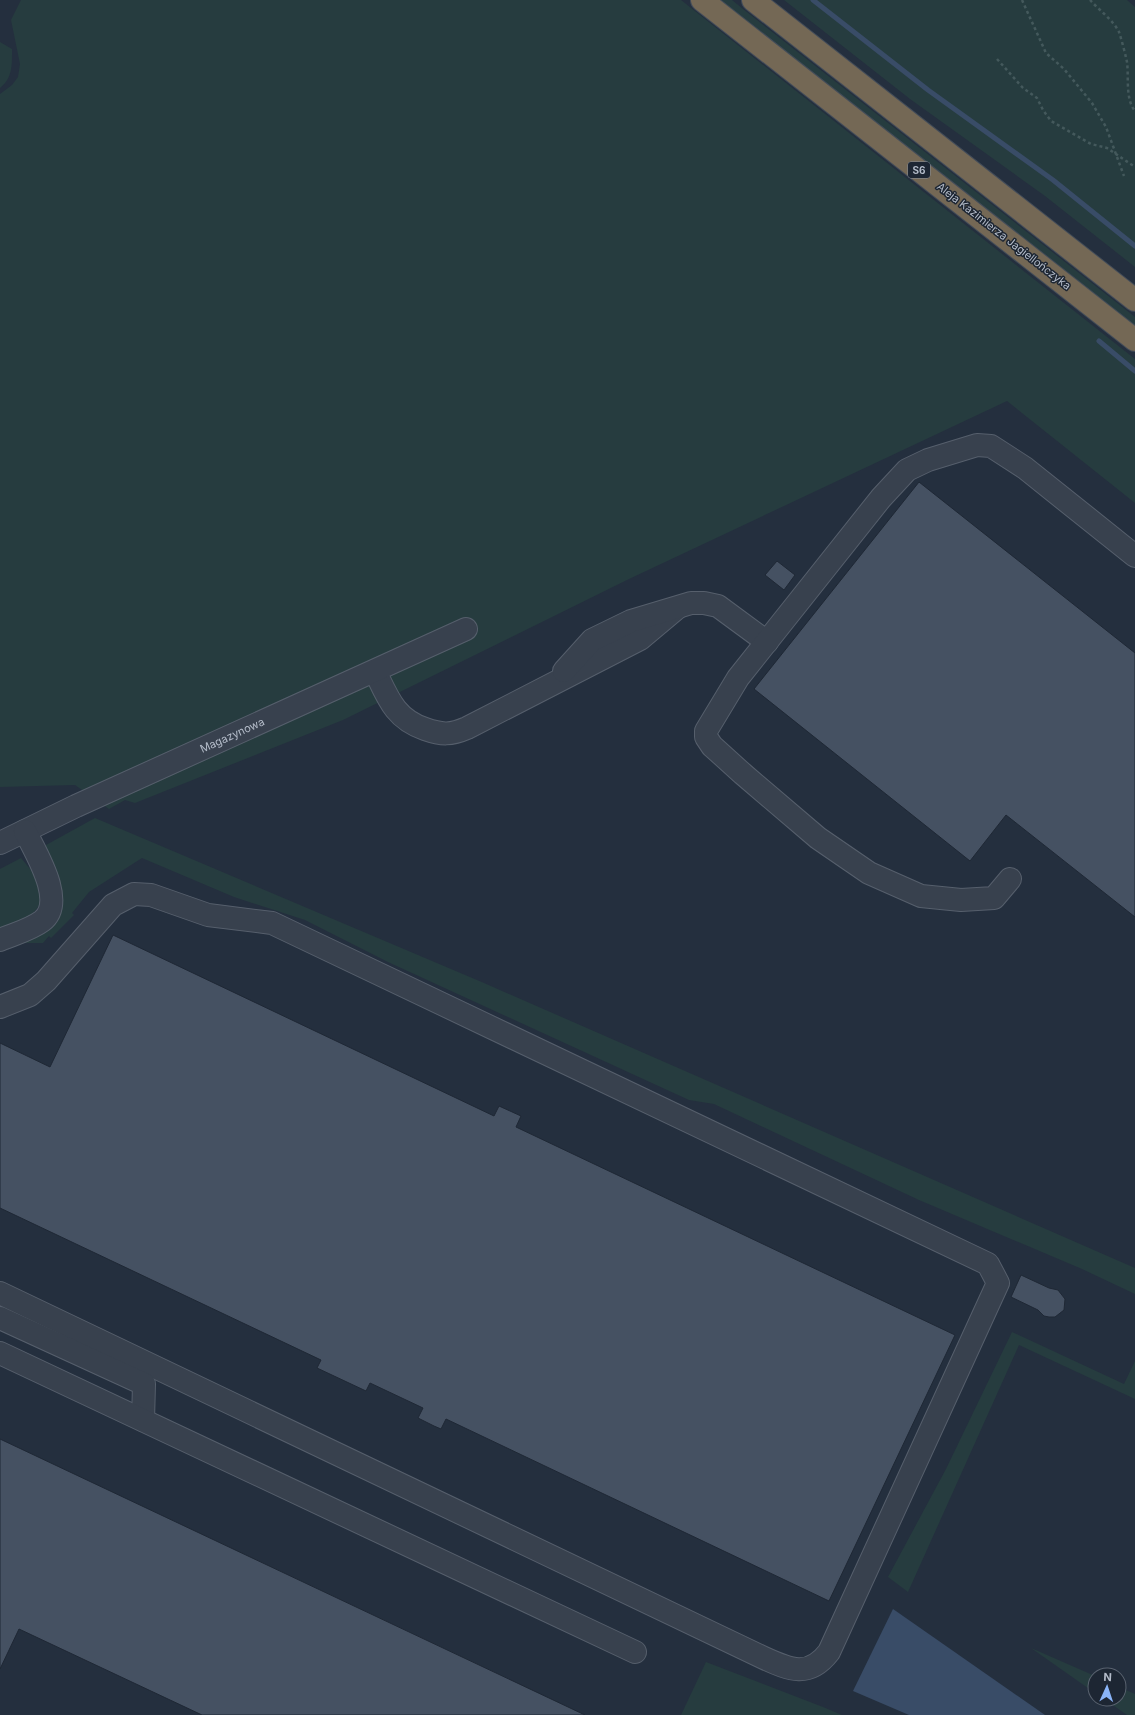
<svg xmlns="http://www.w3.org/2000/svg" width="1135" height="1715" font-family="Inter,sans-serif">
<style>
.green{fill:#263c3f}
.water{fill:#394c67}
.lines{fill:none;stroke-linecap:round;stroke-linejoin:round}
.stream{stroke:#394c67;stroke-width:5}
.building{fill:#455162;stroke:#1f2835}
.minor-casing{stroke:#565f6c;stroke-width:24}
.highway-casing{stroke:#434c59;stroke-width:24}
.path{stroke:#44595c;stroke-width:2.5;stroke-dasharray:3 3;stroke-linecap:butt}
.minor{stroke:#38414e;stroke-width:22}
.highway{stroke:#746855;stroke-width:22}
.labels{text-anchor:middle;stroke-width:3;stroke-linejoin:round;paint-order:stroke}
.shield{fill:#1d2633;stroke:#878f9c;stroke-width:1}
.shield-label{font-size:10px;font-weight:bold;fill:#b4bcc9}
.street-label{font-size:11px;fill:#b4bcc9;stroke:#1d2633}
</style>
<rect width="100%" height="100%" fill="#242f3e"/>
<g class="green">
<polygon points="21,0 681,0 1135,359 1135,503 1007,401 629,579 343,720 135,803 125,800 109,809 75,785 0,787 0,94 12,85 18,77 20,64 11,20"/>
<polygon points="718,0 732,0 743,9 1135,317 1135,328"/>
<polygon points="784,0 1127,0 1135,7 1135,267 1045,196 910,99"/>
<path d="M0,42L12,49C12,64 13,78 0,88Z"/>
<path d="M95,818L484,983L1135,1268V1294L1082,1269L919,1200L714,1104L689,1100L388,962L305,920L234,897L142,858L89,892L72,913L74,915L51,938L49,936L43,943H19C28,939 42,935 50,928C76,905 55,877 45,852L46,845Z"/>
<path d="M21,858L36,876L42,900C32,920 20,922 0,930V869Z"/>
<polygon points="1012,1332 1124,1384 1135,1361 1135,1399 1019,1345 908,1592 888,1577 946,1469"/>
<polygon points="1031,1648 1095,1676 1095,1693"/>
<polygon points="706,1662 823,1707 842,1715 681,1715"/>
<polygon points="1119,1687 1135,1694 1135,1715 1127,1715 1104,1699 1119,1699"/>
</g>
<polygon class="water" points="893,1609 1045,1715 909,1715 853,1691"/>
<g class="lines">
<g class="stream">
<polyline points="813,0 928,90 1053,180 1135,246"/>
<polyline points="1099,341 1135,371"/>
</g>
</g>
<g class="building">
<polygon points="919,482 1135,653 1135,917 1006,815 970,861 754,689"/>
<polygon points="777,561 795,575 784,590 765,575"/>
<polygon points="113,935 494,1116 499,1106 521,1116 516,1127 955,1335 829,1601 446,1419 441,1429 434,1426 418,1418 423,1408 370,1383 366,1391 317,1368 321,1360 0,1208 0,1043 50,1067"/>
<polygon points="1021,1275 1049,1288 1058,1290 1065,1299 1064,1310 1055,1317 1049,1317 1044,1316 1038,1310 1011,1297"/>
<polygon points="0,1439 585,1715 202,1715 19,1629 0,1669"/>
</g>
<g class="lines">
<g class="minor-casing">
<g id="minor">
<path d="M375,671C388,698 395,719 425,729C442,735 451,735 467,728L640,639L677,608"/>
<polyline points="564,671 592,640 631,621 691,603 704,603 718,606 767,642"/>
<path id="s1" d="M0,843L76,806L466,629"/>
<polyline points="1010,879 994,898 961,900 921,896 869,873 818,838 743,774 712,746 706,737 706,731 738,678 881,498 907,470 928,460 977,445 991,446 1025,468 1135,556"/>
<path d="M0,940C14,934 30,930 42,921C67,902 35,852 25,831"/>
<path d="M0,1007L30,995L46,981L113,905L134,894L151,895L208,915L272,923L988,1264L998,1283L829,1652C809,1678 790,1670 764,1658L0,1293"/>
<polyline points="0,1318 144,1384 143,1420"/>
<polyline points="0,1353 635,1652"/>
</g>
</g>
<g class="highway-casing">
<g id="highway">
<polyline points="702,0 1135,340"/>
<polyline points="753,0 1135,300"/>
</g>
</g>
<g class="path">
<polyline points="1022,0 1046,53 1064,69 1092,103 1106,127 1124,176"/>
<path d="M1090,0C1099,10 1113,20 1119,32C1122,41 1125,53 1127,62C1129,77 1125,99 1135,111"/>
<polyline points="997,59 1023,88 1037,98 1043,110 1051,121 1091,144 1107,148 1135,167"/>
</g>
<use href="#minor" class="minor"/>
<use href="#highway" class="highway"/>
</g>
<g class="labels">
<rect class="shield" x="908" y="162" width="22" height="16" rx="3"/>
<g class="shield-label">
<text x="919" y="174">S6</text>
</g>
<g class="street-label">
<text transform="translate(1004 236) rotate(38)" y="4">Aleja Kazimierza Jagiellończyka</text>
<text dy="4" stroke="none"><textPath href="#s1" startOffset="256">Magazynowa</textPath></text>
</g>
</g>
<g transform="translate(1107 1687) rotate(3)"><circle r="19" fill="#1d2633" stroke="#59626f"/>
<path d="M0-3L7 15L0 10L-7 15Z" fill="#8ab4f8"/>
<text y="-6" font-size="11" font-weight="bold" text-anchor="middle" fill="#b4bcc9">N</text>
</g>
</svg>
